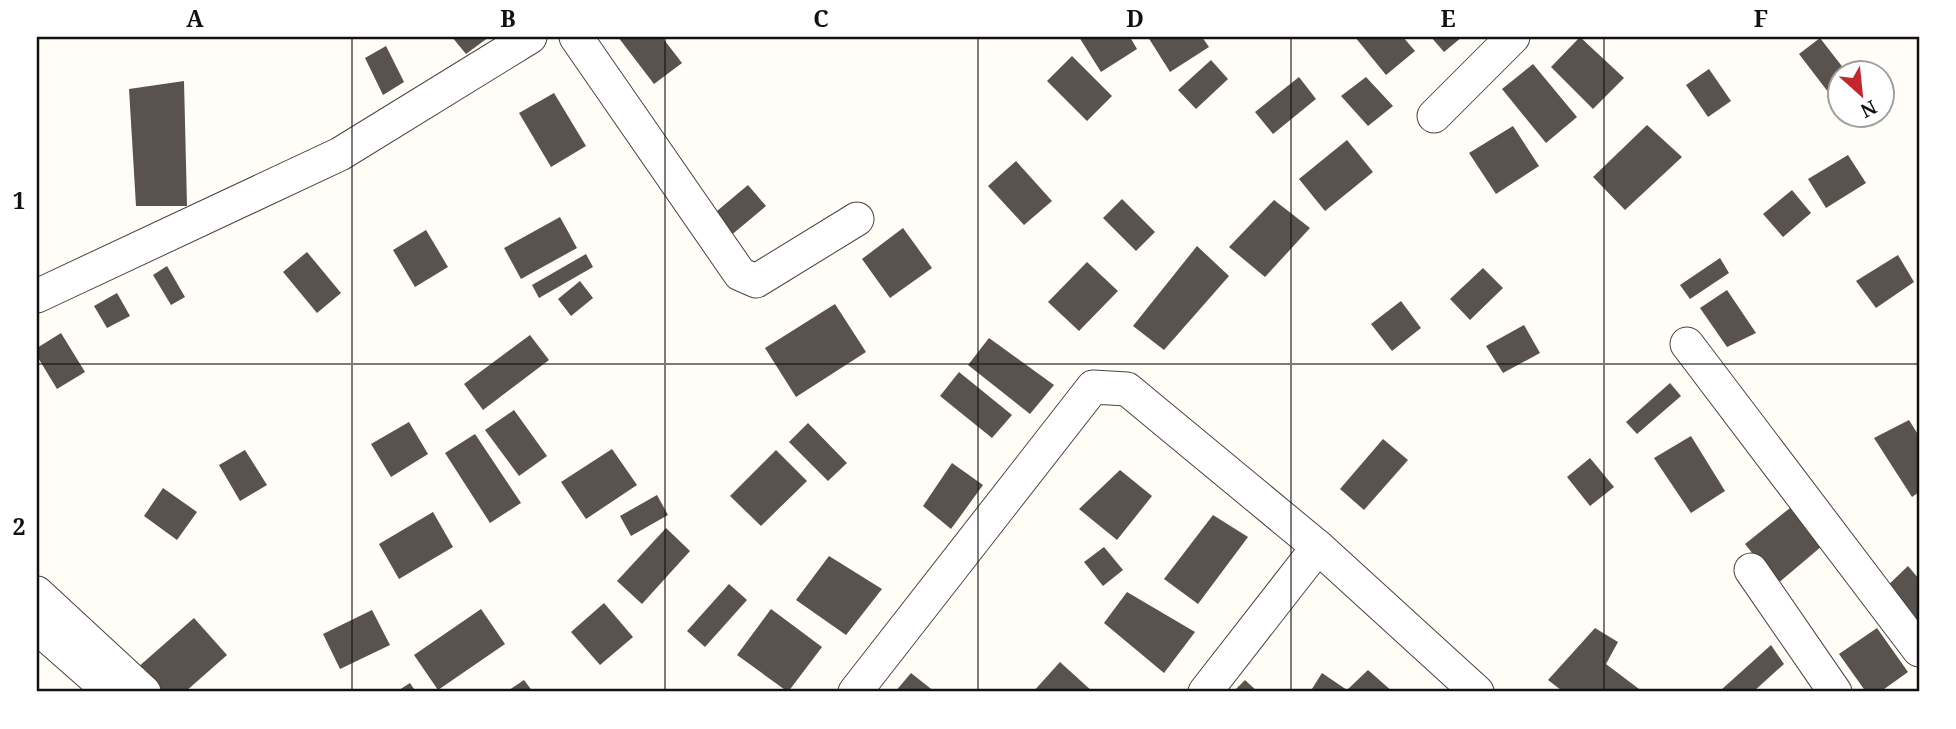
<svg xmlns="http://www.w3.org/2000/svg" width="1956" height="729" font-family="'Noto Serif',serif">
<style>
.building{fill:#5a524d}
.lines{fill:none;stroke-linecap:round;stroke-linejoin:round}
.minor-casing{stroke:#444;stroke-width:35}
.minor{stroke:#fff;stroke-width:33}
.grid{fill:none;stroke:#111;stroke-width:2;stroke-opacity:0.55}
.neatline{fill:none;stroke:#111;stroke-width:2.5}
.grid-label{font-size:23px;text-anchor:middle;font-weight:bold;fill:#111}
</style>
<rect width="100%" height="100%" fill="#fffdf5"/>
<g class="building">
<polygon points="452,37 489,37 466,54"/>
<polygon points="618,37 662,37 682,63 654,84"/>
<polygon points="1079,37 1130,37 1137,49 1101,72"/>
<polygon points="1148,37 1202,37 1209,47 1170,72"/>
<polygon points="1355,37 1403,37 1415,51 1386,75"/>
<polygon points="1431,37 1462,37 1444,52"/>
<polygon points="1580,37 1624,78 1593,109 1551,67"/>
<polygon points="1820,38 1848,74 1840,74 1840,97 1835,101 1799,54"/>
<polygon points="386,46 404,82 383,95 365,58"/>
<polygon points="1072,56 1112,96 1087,121 1047,81"/>
<polygon points="1211,60 1228,79 1196,109 1178,90"/>
<polygon points="1533,64 1577,117 1546,143 1502,89"/>
<polygon points="1709,69 1731,101 1708,117 1686,85"/>
<polygon points="1299,77 1316,99 1273,134 1255,112"/>
<polygon points="1366,77 1393,106 1368,126 1341,96"/>
<polygon points="184,81 187,206 136,206 129,89"/>
<polygon points="554,93 586,146 551,167 519,113"/>
<polygon points="1647,125 1682,157 1625,210 1593,177"/>
<polygon points="1513,126 1539,166 1496,194 1469,153"/>
<polygon points="1347,140 1373,172 1325,211 1299,179"/>
<polygon points="1848,155 1866,183 1826,208 1808,179"/>
<polygon points="1016,161 1052,201 1024,225 988,186"/>
<polygon points="748,185 766,206 729,237 711,216"/>
<polygon points="1792,190 1811,213 1783,237 1763,214"/>
<polygon points="1122,199 1155,232 1136,251 1103,218"/>
<polygon points="1274,200 1310,228 1265,277 1229,247"/>
<polygon points="560,217 577,248 521,279 504,248"/>
<polygon points="903,228 932,268 890,298 862,259"/>
<polygon points="426,230 448,267 415,287 393,250"/>
<polygon points="1197,246 1229,276 1164,350 1133,326"/>
<polygon points="307,252 341,293 317,313 283,272"/>
<polygon points="586,254 593,267 539,298 532,285"/>
<polygon points="1898,255 1914,282 1876,308 1856,281"/>
<polygon points="1720,258 1729,273 1690,299 1680,285"/>
<polygon points="1087,262 1118,291 1079,331 1048,302"/>
<polygon points="167,266 185,297 171,305 153,275"/>
<polygon points="1483,268 1503,288 1470,320 1450,299"/>
<polygon points="580,281 593,298 571,316 558,299"/>
<polygon points="1727,290 1756,333 1727,347 1700,308"/>
<polygon points="117,293 130,316 107,328 94,306"/>
<polygon points="1401,301 1421,328 1392,351 1371,324"/>
<polygon points="835,304 866,352 796,397 765,348"/>
<polygon points="1524,325 1540,353 1503,373 1486,346"/>
<polygon points="61,333 85,372 57,389 37,356 37,348"/>
<polygon points="530,335 549,360 483,410 464,384"/>
<polygon points="989,338 1054,385 1030,414 968,365"/>
<polygon points="959,372 1012,415 992,438 940,396"/>
<polygon points="1670,383 1681,396 1637,434 1626,422"/>
<polygon points="514,410 547,456 519,476 485,430"/>
<polygon points="1909,420 1919,436 1919,492 1912,497 1874,438"/>
<polygon points="409,422 428,454 391,477 371,444"/>
<polygon points="808,423 847,463 828,481 789,442"/>
<polygon points="475,434 521,503 490,523 445,453"/>
<polygon points="1691,436 1725,491 1691,513 1654,458"/>
<polygon points="1383,439 1408,460 1364,510 1340,489"/>
<polygon points="612,449 637,485 586,519 561,482"/>
<polygon points="245,450 267,485 240,501 219,465"/>
<polygon points="776,450 807,481 761,526 730,496"/>
<polygon points="1590,458 1614,487 1590,506 1567,477"/>
<polygon points="952,463 983,485 951,529 923,506"/>
<polygon points="1120,470 1152,496 1117,540 1079,509"/>
<polygon points="163,488 197,512 177,540 144,516"/>
<polygon points="657,495 668,515 631,536 620,516"/>
<polygon points="1790,508 1822,546 1777,584 1745,544"/>
<polygon points="433,512 453,547 399,579 379,544"/>
<polygon points="1213,515 1248,537 1198,604 1164,579"/>
<polygon points="666,528 690,551 642,604 617,581"/>
<polygon points="1104,547 1123,570 1103,586 1084,562"/>
<polygon points="829,556 882,589 846,635 796,600"/>
<polygon points="1908,566 1919,579 1919,631 1882,591"/>
<polygon points="729,584 747,600 705,647 687,631"/>
<polygon points="1127,592 1195,632 1164,673 1104,623"/>
<polygon points="604,603 633,637 600,665 571,632"/>
<polygon points="481,609 505,644 438,690 414,655"/>
<polygon points="771,609 822,647 788,692 737,655"/>
<polygon points="372,610 390,645 340,669 323,634"/>
<polygon points="194,618 227,655 185,692 158,692 137,668"/>
<polygon points="1595,628 1618,642 1606,664 1643,692 1559,692 1561,690 1548,680"/>
<polygon points="1877,628 1908,672 1880,692 1866,692 1839,654"/>
<polygon points="1771,645 1784,664 1753,692 1723,692 1721,690"/>
<polygon points="1060,662 1093,692 1033,692"/>
<polygon points="1368,670 1393,692 1310,692 1322,673 1347,690"/>
<polygon points="911,673 935,692 895,692"/>
<polygon points="524,680 533,692 506,692"/>
<polygon points="1245,680 1258,692 1233,692"/>
<polygon points="410,683 416,692 396,692"/>
</g>
<g class="lines">
<g class="minor-casing">
<g id="minor">
<polyline points="576,37 740,274 756,281 857,219"/>
<polyline points="1434,116 1513,37"/>
<polyline points="37,296 340,154 530,37"/>
<polyline points="1687,344 1919,650"/>
<polyline points="1751,570 1835,692"/>
<polyline points="37,593 144,692"/>
<polyline points="37,627 111,692"/>
<polyline points="855,692 1093,387 1127,389 1318,547 1477,692"/>
<polyline points="1205,692 1318,547"/>
</g>
</g>
<use href="#minor" class="minor"/>
</g>
<path class="grid" d="M352,37V692M665,37V692M978,37V692M1291,37V692M1604,37V692M37,364H1919"/>
<rect width="1956" height="729" fill="none" stroke="#ffffff" stroke-width="77"/>
<g transform="translate(1861 94) rotate(153)"><circle r="33" fill="#ffffff" stroke="#a0a0a0" stroke-width="2"/>
<path d="M0-5L12 26L0 18L-12 26Z" fill="#c4262e"/>
<text y="-10" font-size="19" font-weight="bold" text-anchor="middle" fill="#111111">N</text>
</g>
<rect x="38" y="38" width="1880" height="652" class="neatline"/>
<g class="grid-label">
<text x="195" y="27">A</text>
<text x="508" y="27">B</text>
<text x="821" y="27">C</text>
<text x="1135" y="27">D</text>
<text x="1448" y="27">E</text>
<text x="1761" y="27">F</text>
<text x="19" y="209">1</text>
<text x="19" y="535">2</text>
</g>
</svg>
